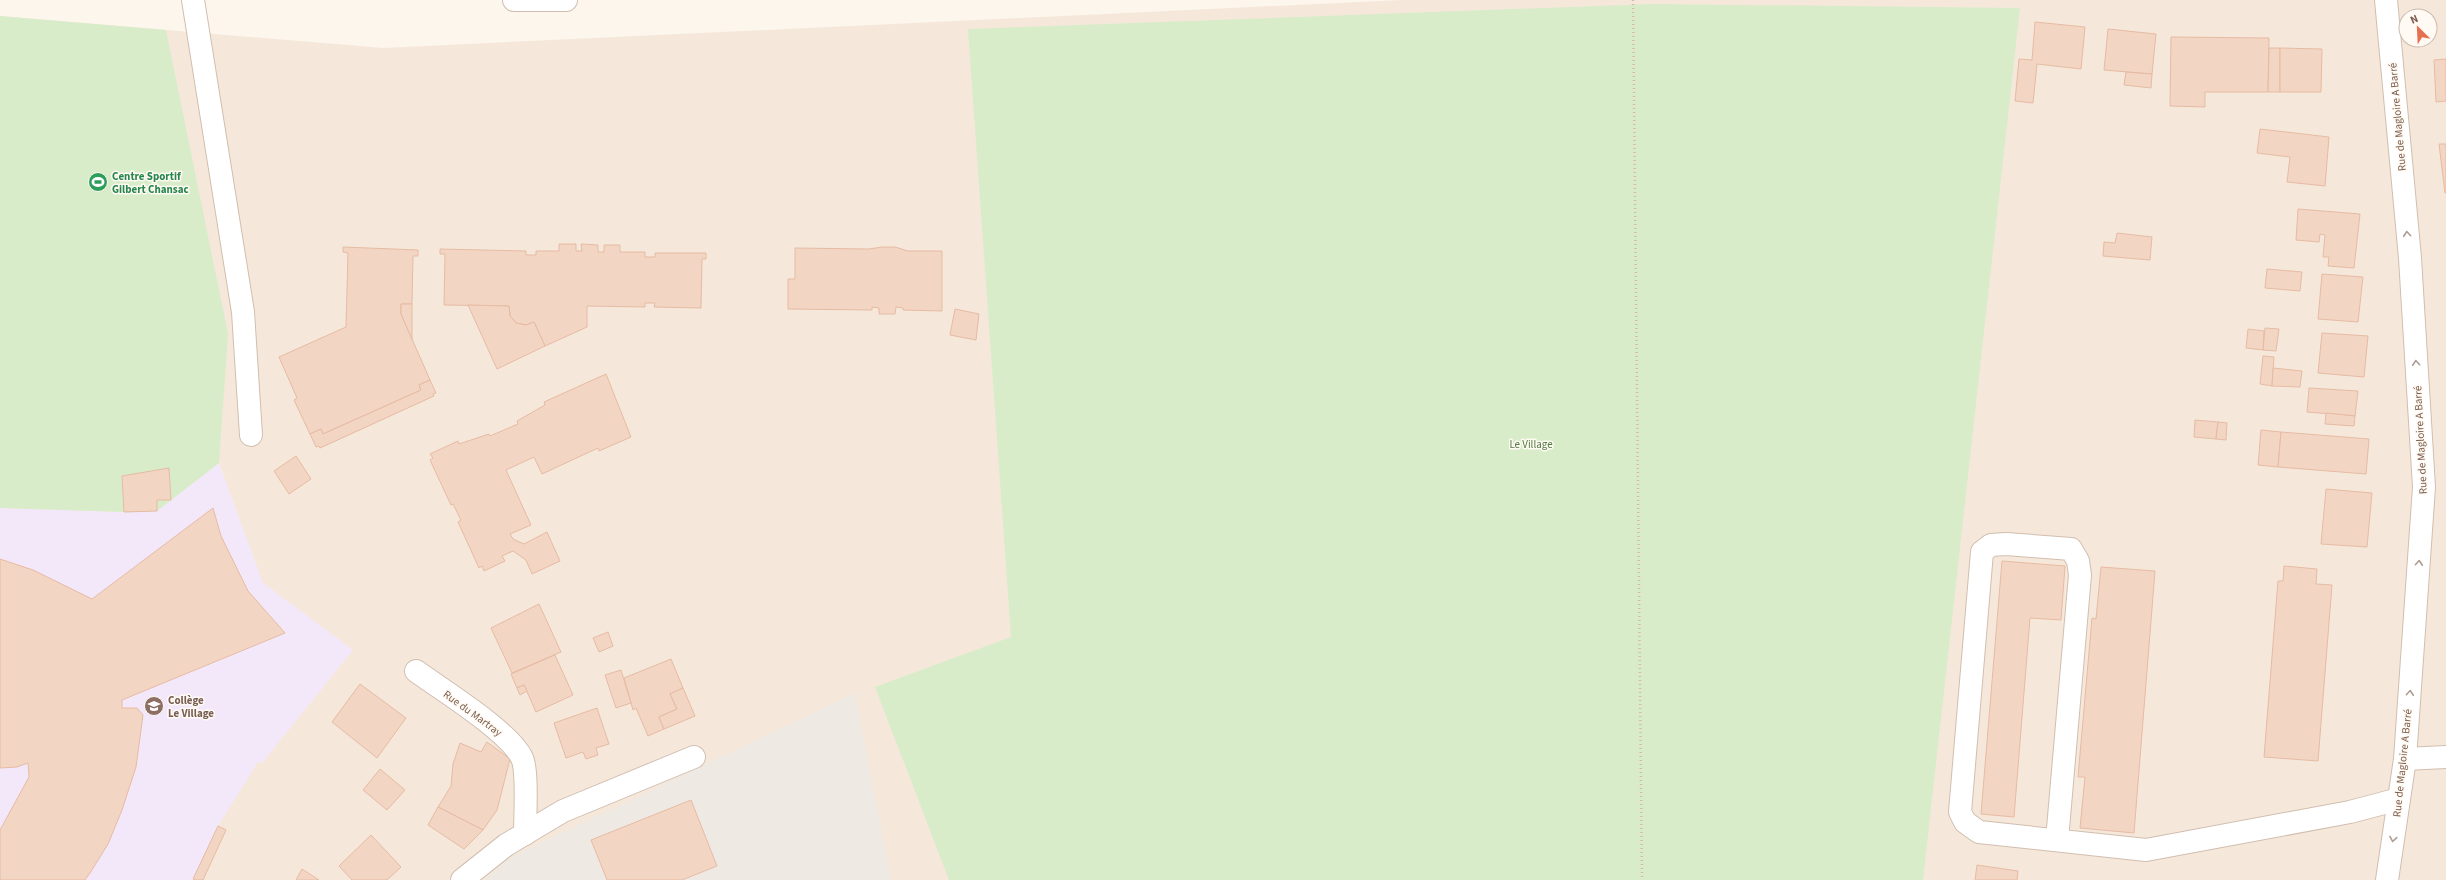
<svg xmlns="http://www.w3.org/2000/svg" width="2446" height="880" font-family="'Source Sans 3',sans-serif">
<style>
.residential{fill:#f5e8da;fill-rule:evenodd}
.industrial{fill:#efe9e4}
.education{fill:#f3e8fa}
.green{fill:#d8ecc9}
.building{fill:#f3d5c3;stroke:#e6bba3}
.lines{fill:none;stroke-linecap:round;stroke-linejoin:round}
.minor-casing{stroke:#d1beb0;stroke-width:24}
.path{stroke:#d9b8a5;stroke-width:2.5;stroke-dasharray:1 3;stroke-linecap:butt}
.minor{stroke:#fff;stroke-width:22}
.oneway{stroke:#af9d94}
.labels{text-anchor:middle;stroke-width:3;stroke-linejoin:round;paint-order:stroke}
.street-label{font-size:11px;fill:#7a5c4d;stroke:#fffaf3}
.leisure-label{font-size:11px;font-weight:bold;fill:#27864d;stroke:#fffaf3;text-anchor:start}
.park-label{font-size:11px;fill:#537a41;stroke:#fffaf3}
.education-label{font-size:11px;font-weight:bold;fill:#785e54;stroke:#fffaf3;text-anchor:start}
</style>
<rect width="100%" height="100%" fill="#fdf6ec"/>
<path class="residential" d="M1402,0H2446V880H0V16L383,48ZM2406,16H2430V40H2406Z"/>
<polygon class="industrial" points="855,693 891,880 484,880 511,857"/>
<polygon class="education" points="219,463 263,583 353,650 262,763 258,762 218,826 193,880 0,880 0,508 124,512 157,511"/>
<g class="green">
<polygon points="1652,4 2020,8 1923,880 949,880 875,687 1011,637 968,29"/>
<polygon points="0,16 166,30 228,334 219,463 157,511 124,512 0,508"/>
</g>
<g class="building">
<polygon points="2035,22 2085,27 2081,69 2037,64 2033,103 2015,101 2019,59 2032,60"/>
<polygon points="2108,29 2156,34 2152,74 2104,70"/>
<polygon points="2171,37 2269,38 2268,92 2205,92 2205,107 2170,106"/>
<polygon points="2269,48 2280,48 2280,92 2268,92"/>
<polygon points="2280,48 2322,49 2321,92 2280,92"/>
<polygon points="2446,59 2446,101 2436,102 2434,60"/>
<polygon points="2126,72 2152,74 2151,88 2124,85"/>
<polygon points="2260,129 2329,137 2325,186 2287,182 2290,157 2257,153"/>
<polygon points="2439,144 2446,144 2446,193 2445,193"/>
<polygon points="2298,209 2360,214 2354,268 2328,266 2329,257 2323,257 2325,235 2320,234 2319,242 2296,240"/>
<polygon points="2117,233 2152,237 2150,260 2103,256 2104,242 2115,243"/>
<polygon points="559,244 576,244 576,251 582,251 581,244 598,245 598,252 604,252 604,245 620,245 620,252 645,252 645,257 655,257 655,253 706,253 706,259 702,259 701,308 654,307 655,303 645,303 645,307 587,306 587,327 545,346 534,322 526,325 516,323 510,316 509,306 444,305 445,254 440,254 440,249 526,251 526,255 536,255 536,251 559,251"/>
<polygon points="343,247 418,250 418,256 413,256 412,304 401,304 401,314 430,380 419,385 421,390 323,434 321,429 310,434 294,400 297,398 279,357 346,327 348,253 343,252"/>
<polygon points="882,247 895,247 908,251 942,251 942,311 903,310 903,308 896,307 895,314 879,314 879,308 872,307 872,310 788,309 788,279 795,279 795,248 869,249"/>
<polygon points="2267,269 2302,272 2300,291 2265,288"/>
<polygon points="2322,274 2363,277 2358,322 2318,319"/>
<polygon points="401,304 412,304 412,339 401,314"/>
<polygon points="468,305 509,306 510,316 516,323 526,325 534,322 545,346 497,369"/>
<polygon points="955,309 979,314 976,340 950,335"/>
<polygon points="2265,328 2279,329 2276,351 2263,350"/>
<polygon points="2248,329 2264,331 2263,350 2246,348"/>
<polygon points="2322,333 2368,336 2364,377 2318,373"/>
<polygon points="2263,356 2274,357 2272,386 2260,384"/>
<polygon points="2273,368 2302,371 2300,387 2272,386"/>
<polygon points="606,374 631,437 599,451 598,448 542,474 534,457 506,470 531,525 510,534 513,539 524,544 547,532 560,561 532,574 526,560 513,551 502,556 505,561 484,571 482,566 479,568 458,522 461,520 453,504 451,505 430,460 433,458 430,454 458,441 459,444 489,434 490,436 518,424 517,421 545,405 544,402"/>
<polygon points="430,380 436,393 433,394 434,396 320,448 319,446 316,447 310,434 321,429 323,434 421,390 419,385"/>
<polygon points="2309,388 2358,391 2355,416 2307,412"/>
<polygon points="2326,413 2355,416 2354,426 2325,424"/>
<polygon points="2195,420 2218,422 2216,439 2194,437"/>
<polygon points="2218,422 2227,423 2226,440 2216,439"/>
<polygon points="2261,430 2281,432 2278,467 2258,465"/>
<polygon points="2281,432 2369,439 2366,474 2278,467"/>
<polygon points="296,456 311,479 289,494 274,471"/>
<polygon points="169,468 171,500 157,500 157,511 124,512 122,476"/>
<polygon points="2326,489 2372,493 2367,547 2321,544"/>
<polygon points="213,508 221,536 248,591 285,633 122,700 122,708 137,708 143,715 136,767 122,810 108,844 90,873 85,880 0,880 0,830 29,777 28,763 17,767 0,768 0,559 33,570 92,599"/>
<polygon points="2002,561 2065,566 2061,620 2030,618 2014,817 1981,814"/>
<polygon points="2284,566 2317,569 2316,584 2332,585 2318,761 2264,757 2278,581 2283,581"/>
<polygon points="2101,567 2155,571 2134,833 2080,828 2085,777 2078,777 2092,618 2096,619"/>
<polygon points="539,604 561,652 512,673 491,628"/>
<polygon points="608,632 613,646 599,652 593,638"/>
<polygon points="555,655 573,695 536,712 524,685 517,688 511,674"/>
<polygon points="671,659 683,688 670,694 677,709 659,717 664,729 648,736 636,708 633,710 624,678"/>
<polygon points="621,670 631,703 616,708 605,675"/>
<polygon points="360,684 406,718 377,758 332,722"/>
<polygon points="524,685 527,691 520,695 517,688"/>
<polygon points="683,688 695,716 664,729 659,717 677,709 670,694"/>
<polygon points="597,708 609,744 596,748 598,755 586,759 583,752 566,758 554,723"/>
<polygon points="487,742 510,759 497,810 483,830 438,807 451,786 453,764 460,743 481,752"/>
<polygon points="380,769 405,790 387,810 363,790"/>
<polygon points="691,800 717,866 682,880 607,880 591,840"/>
<polygon points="438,807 483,830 464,849 428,825"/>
<polygon points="218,826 226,830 203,880 195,880 193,879"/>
<polygon points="371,835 401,867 387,880 352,880 339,866"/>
<polygon points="1977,865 2018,871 2017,880 1975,880"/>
<polygon points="302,869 319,880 296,880"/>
</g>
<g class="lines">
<g class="minor-casing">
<g id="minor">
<polyline points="193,0 243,312 251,435"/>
<polyline points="514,0 566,0"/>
<polyline points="2386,0 2410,258 2424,487 2405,759 2387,880"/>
<path d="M416,671C442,690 509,731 522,758C528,771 525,818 525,834"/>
<polyline points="2405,759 2446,757"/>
<polyline points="2057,840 2080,575 2078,561 2071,549 2006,544 1991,545 1982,552 1960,812 1965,822 1979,832 2146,850 2350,812 2399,799"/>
<polyline points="462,880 506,845 563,811 694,757"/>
</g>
</g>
<polyline class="path" points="1633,0 1642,880"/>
<use href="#minor" class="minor"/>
</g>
<defs><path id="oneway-chevron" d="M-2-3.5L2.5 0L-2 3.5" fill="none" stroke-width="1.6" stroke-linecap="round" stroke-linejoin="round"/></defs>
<g class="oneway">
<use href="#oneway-chevron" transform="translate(2407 234) rotate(-95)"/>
<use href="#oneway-chevron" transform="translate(2416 363) rotate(-94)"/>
<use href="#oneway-chevron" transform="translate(2419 563) rotate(-86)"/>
<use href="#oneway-chevron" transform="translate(2410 693) rotate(-86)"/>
<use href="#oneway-chevron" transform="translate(2393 839) rotate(99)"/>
</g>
<defs>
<g id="stadium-disc" transform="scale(1)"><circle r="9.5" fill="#2e9e5b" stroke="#fffaf3"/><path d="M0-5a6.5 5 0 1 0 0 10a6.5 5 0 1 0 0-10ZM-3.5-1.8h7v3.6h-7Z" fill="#fff"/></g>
<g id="school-disc" transform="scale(1)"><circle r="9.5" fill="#8d6e63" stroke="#fffaf3"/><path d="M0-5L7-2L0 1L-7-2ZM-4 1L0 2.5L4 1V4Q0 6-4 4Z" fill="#fff"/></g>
</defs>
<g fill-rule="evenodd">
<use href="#stadium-disc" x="98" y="182"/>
<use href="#school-disc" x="154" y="706"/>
</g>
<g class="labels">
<g class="street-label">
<text transform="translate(2397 117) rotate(-95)" y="4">Rue de Magloire A Barré</text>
<text transform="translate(2420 440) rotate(-93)" y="4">Rue de Magloire A Barré</text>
<text transform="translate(473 713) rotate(36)" y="4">Rue du Martray</text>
<text transform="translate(2402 763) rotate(-84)" y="4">Rue de Magloire A Barré</text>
</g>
<g class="leisure-label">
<text x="112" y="180">Centre Sportif<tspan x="112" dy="13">Gilbert Chansac</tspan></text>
</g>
<g class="park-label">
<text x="1531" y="448">Le Village</text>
</g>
<g class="education-label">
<text x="168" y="704">Collège<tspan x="168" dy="13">Le Village</tspan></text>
</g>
</g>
<g transform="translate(2418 28) rotate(336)"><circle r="19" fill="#fffaf3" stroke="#cabbb1"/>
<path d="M0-3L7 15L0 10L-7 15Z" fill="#e76f51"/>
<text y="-6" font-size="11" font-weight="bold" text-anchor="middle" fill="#7a5c4d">N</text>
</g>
</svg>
